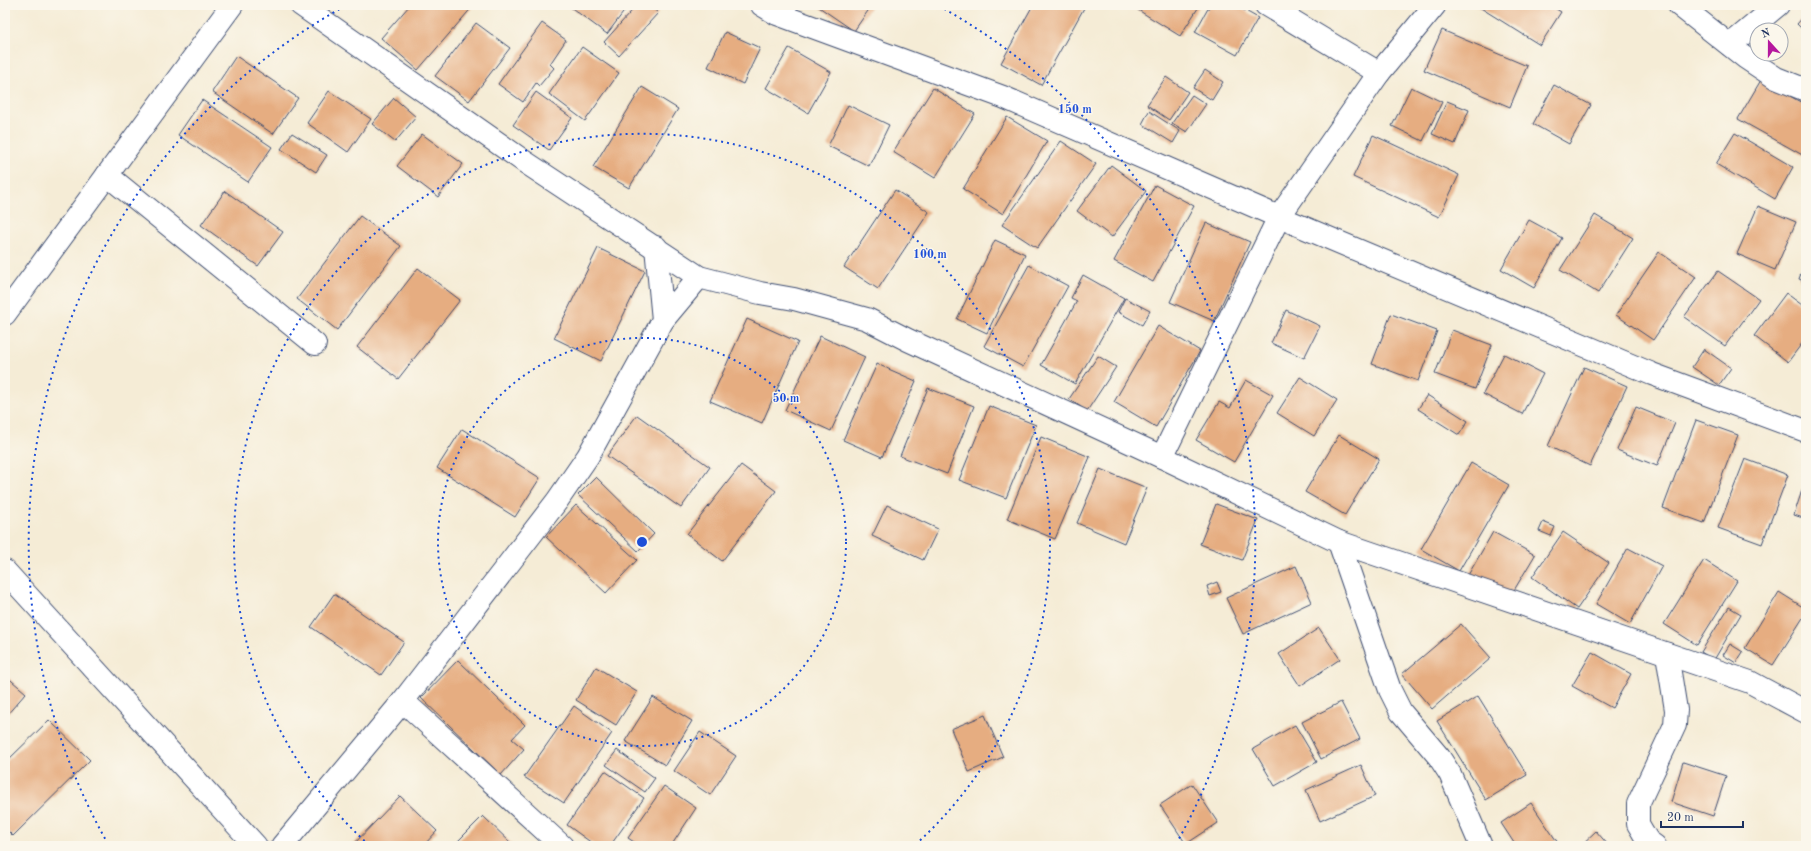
<svg xmlns="http://www.w3.org/2000/svg" width="1811" height="851" font-family="'Old Standard TT',serif">
<style>
.building{fill:#e6ad81}
.lines{fill:none;stroke-linecap:round;stroke-linejoin:round}
.minor-casing{stroke:#3c4b70;stroke-width:24}
.minor{stroke:#fff;stroke-width:22}
.ring{fill:none;stroke:#1d4ed8;stroke-width:2;stroke-dasharray:2 4}
.centre{fill:#1d4ed8;stroke:#fbf7ec;stroke-width:2}
.ring-label{font-size:12px;text-anchor:middle;font-weight:bold;fill:#1d4ed8;stroke:#fbf7ec;stroke-width:3;stroke-linejoin:round;paint-order:stroke}
</style>
<rect width="100%" height="100%" fill="#fbf7ec"/>
<filter id="ink" filterUnits="userSpaceOnUse"><feTurbulence type="fractalNoise" baseFrequency=".025" numOctaves="2"/><feDisplacementMap in="SourceGraphic" scale="8" xChannelSelector="R" yChannelSelector="G"/><feConvolveMatrix kernelMatrix="1 2 1 2 8 2 1 2 1" color-interpolation-filters="sRGB"/></filter>
<filter id="wash" filterUnits="userSpaceOnUse"><feTurbulence type="fractalNoise" baseFrequency=".012" numOctaves="4" result="noise"/><feDisplacementMap in="SourceGraphic" scale="16" xChannelSelector="R" yChannelSelector="G"/><feGaussianBlur stdDeviation="0.9" result="paint"/><feColorMatrix in="noise" values="0 0 0 0 0 0 0 0 0 0 0 0 0 0 0 0 0 1.4 0 .05"/><feComposite in="paint" operator="in"/></filter>
<g filter="url(#wash)">
<rect width="100%" height="100%" fill="#f5ecd6"/>
<g id="blocks">
<g class="building">
<polygon points="410,5 474,5 418,70 381,38"/>
<polygon points="570,5 629,5 607,34 569,6"/>
<polygon points="637,5 649,5 658,13 619,56 604,42"/>
<polygon points="816,5 872,5 854,31"/>
<polygon points="1033,5 1079,5 1084,8 1041,85 1001,63"/>
<polygon points="1130,5 1200,5 1180,36"/>
<polygon points="1210,5 1235,5 1258,18 1237,55 1195,32"/>
<polygon points="1476,5 1550,5 1561,12 1540,45"/>
<polygon points="1806,14 1806,33 1797,24"/>
<polygon points="476,23 510,48 469,101 435,76"/>
<polygon points="542,23 566,40 550,64 554,68 539,86 536,83 523,102 498,84"/>
<polygon points="1442,30 1527,66 1510,107 1424,70"/>
<polygon points="725,32 760,48 743,84 708,67"/>
<polygon points="582,47 619,73 585,121 549,94"/>
<polygon points="789,48 831,72 808,113 766,88"/>
<polygon points="236,56 298,98 273,134 212,92"/>
<polygon points="1205,70 1223,82 1212,100 1193,88"/>
<polygon points="1166,77 1188,92 1169,120 1147,105"/>
<polygon points="1761,80 1806,105 1806,157 1738,119"/>
<polygon points="1554,85 1591,105 1569,144 1533,124"/>
<polygon points="642,87 678,109 629,188 593,167"/>
<polygon points="1411,87 1442,102 1423,141 1392,126"/>
<polygon points="933,88 975,114 935,178 893,152"/>
<polygon points="329,91 371,119 348,152 307,123"/>
<polygon points="536,92 572,118 549,150 513,125"/>
<polygon points="1192,95 1206,104 1187,132 1172,123"/>
<polygon points="394,98 416,117 395,142 372,124"/>
<polygon points="202,100 272,147 248,182 178,135"/>
<polygon points="1447,101 1469,110 1455,144 1432,134"/>
<polygon points="848,105 889,125 869,166 828,146"/>
<polygon points="1149,111 1180,131 1173,143 1142,124"/>
<polygon points="1007,117 1047,141 1003,214 963,189"/>
<polygon points="292,133 327,155 316,172 281,149"/>
<polygon points="1735,133 1793,167 1775,199 1716,164"/>
<polygon points="422,134 463,164 438,197 397,166"/>
<polygon points="1373,135 1459,175 1439,217 1353,177"/>
<polygon points="1061,141 1096,164 1037,248 1002,225"/>
<polygon points="1111,165 1146,191 1112,237 1077,211"/>
<polygon points="1155,185 1194,206 1153,282 1114,261"/>
<polygon points="895,190 929,212 878,289 844,267"/>
<polygon points="225,191 283,232 258,266 201,225"/>
<polygon points="1758,206 1796,222 1775,270 1737,254"/>
<polygon points="1595,215 1633,238 1598,293 1560,270"/>
<polygon points="360,216 401,246 337,330 297,299"/>
<polygon points="1529,220 1562,238 1534,288 1501,269"/>
<polygon points="1206,223 1250,242 1214,321 1170,302"/>
<polygon points="995,240 1025,254 987,333 957,319"/>
<polygon points="598,248 645,271 601,361 554,338"/>
<polygon points="1659,252 1696,277 1653,340 1616,315"/>
<polygon points="1806,260 1806,282 1799,279"/>
<polygon points="1029,265 1068,286 1023,367 984,346"/>
<polygon points="418,268 460,300 398,379 357,347"/>
<polygon points="1718,271 1759,299 1725,346 1684,317"/>
<polygon points="1083,275 1124,298 1075,384 1041,365 1077,301 1071,298"/>
<polygon points="1786,293 1806,308 1806,338 1788,362 1754,336"/>
<polygon points="1125,298 1150,311 1142,325 1118,312"/>
<polygon points="1286,310 1320,326 1304,358 1271,343"/>
<polygon points="1391,314 1437,331 1418,381 1372,364"/>
<polygon points="747,319 798,342 762,423 710,401"/>
<polygon points="1158,326 1200,351 1156,427 1114,402"/>
<polygon points="1452,330 1492,345 1475,389 1435,374"/>
<polygon points="820,336 865,357 831,431 785,410"/>
<polygon points="1704,349 1731,368 1719,385 1692,367"/>
<polygon points="1504,354 1543,374 1522,414 1483,394"/>
<polygon points="1098,356 1116,367 1087,411 1069,399"/>
<polygon points="877,364 916,381 882,457 843,440"/>
<polygon points="1584,367 1627,386 1590,466 1548,446"/>
<polygon points="1300,377 1337,400 1314,436 1277,413"/>
<polygon points="1246,380 1273,395 1234,462 1196,440 1219,402 1230,408"/>
<polygon points="928,388 974,406 947,474 900,456"/>
<polygon points="1427,395 1468,421 1459,435 1418,409"/>
<polygon points="989,406 1036,425 1006,498 959,480"/>
<polygon points="1636,407 1675,423 1657,466 1617,450"/>
<polygon points="637,415 710,467 681,508 607,456"/>
<polygon points="1696,420 1738,435 1704,523 1663,508"/>
<polygon points="462,429 540,478 515,517 437,468"/>
<polygon points="1339,435 1379,459 1345,515 1305,492"/>
<polygon points="1041,437 1090,457 1055,539 1007,519"/>
<polygon points="1745,459 1788,475 1762,544 1718,528"/>
<polygon points="1471,463 1509,485 1459,571 1421,549"/>
<polygon points="741,465 776,491 722,561 687,534"/>
<polygon points="1100,469 1147,488 1124,543 1077,523"/>
<polygon points="596,477 654,534 638,551 578,495"/>
<polygon points="1806,478 1806,519 1794,515"/>
<polygon points="1216,504 1258,520 1242,560 1200,544"/>
<polygon points="576,505 637,560 606,593 546,537"/>
<polygon points="887,505 938,529 923,560 872,536"/>
<polygon points="1543,522 1555,527 1551,536 1539,531"/>
<polygon points="1493,532 1535,555 1510,597 1467,577"/>
<polygon points="1563,532 1609,563 1577,609 1532,577"/>
<polygon points="1628,548 1662,566 1630,624 1596,604"/>
<polygon points="1704,560 1737,581 1697,645 1664,624"/>
<polygon points="1296,566 1312,602 1243,634 1226,598"/>
<polygon points="1217,582 1221,592 1210,596 1207,586"/>
<polygon points="1779,592 1806,609 1806,613 1773,665 1745,648"/>
<polygon points="334,594 404,642 381,675 311,627"/>
<polygon points="1729,607 1741,614 1714,660 1701,652"/>
<polygon points="1461,624 1491,658 1432,709 1402,674"/>
<polygon points="1319,628 1340,659 1300,686 1279,654"/>
<polygon points="1730,644 1743,652 1736,663 1723,655"/>
<polygon points="1592,652 1631,674 1612,708 1572,686"/>
<polygon points="458,660 525,725 512,739 524,749 501,775 421,698"/>
<polygon points="596,667 637,692 616,725 576,700"/>
<polygon points="5,675 26,693 5,717"/>
<polygon points="1478,696 1527,775 1486,800 1437,721"/>
<polygon points="653,697 692,721 665,765 625,741"/>
<polygon points="1341,702 1360,739 1321,759 1302,722"/>
<polygon points="574,706 612,733 564,803 524,777"/>
<polygon points="985,715 1003,757 969,772 951,729"/>
<polygon points="49,720 90,760 13,836 5,828 5,763"/>
<polygon points="1295,725 1317,762 1275,786 1253,749"/>
<polygon points="700,732 736,756 710,795 674,771"/>
<polygon points="617,750 655,778 645,792 606,765"/>
<polygon points="1683,762 1726,776 1713,816 1671,802"/>
<polygon points="1361,765 1375,796 1320,821 1306,790"/>
<polygon points="605,771 644,798 610,846 596,846 567,825"/>
<polygon points="1192,784 1218,823 1186,844 1160,805"/>
<polygon points="664,786 696,808 671,846 640,846 628,838"/>
<polygon points="400,796 437,831 423,846 352,846"/>
<polygon points="1531,803 1560,846 1516,846 1501,823"/>
<polygon points="483,816 514,846 453,846"/>
<polygon points="1596,831 1609,846 1580,846"/>
</g>
</g>
</g>
<g filter="url(#ink)">
<use href="#blocks" fill-opacity="0" stroke="#3c4b70" stroke-width="1"/>
<g class="lines">
<g class="minor-casing">
<g id="minor">
<polyline points="301,5 525,162 699,277 760,293 794,299 867,319 908,340 1162,457 1339,542 1750,682 1806,712"/>
<polyline points="762,5 777,14 1003,97 1279,217 1652,374 1806,431"/>
<polyline points="1266,5 1379,73"/>
<polyline points="1679,5 1746,58 1776,78 1806,90"/>
<polyline points="1730,45 1778,5"/>
<polyline points="107,175 315,344"/>
<polyline points="656,247 663,320"/>
<polyline points="5,314 232,5"/>
<polyline points="1162,457 1279,217 1379,73 1435,5"/>
<polyline points="1339,542 1390,690 1401,712 1439,757 1450,774 1481,846"/>
<polyline points="5,571 256,846"/>
<polyline points="403,701 562,846"/>
<polyline points="282,846 403,701 557,501 588,456 663,320 699,277"/>
<polyline points="1655,846 1648,841 1638,824 1638,804 1675,725 1676,710 1667,654"/>
</g>
</g>
<use href="#minor" class="minor"/>
</g>
</g>
<g class="ring">
<circle cx="642" cy="542" r="204"/>
<path d="M369 845A408 408 0 1 1 915 845"/>
<path d="M108 844A613 613 0 0 1 345 6M939 6A613 613 0 0 1 1176 844"/>
</g>
<circle cx="642" cy="542" r="6" class="centre"/>
<g class="ring-label">
<text x="1075" y="113">150 m</text>
<text x="930" y="258">100 m</text>
<text x="786" y="402">50 m</text>
</g>
<rect width="1811" height="851" fill="none" stroke="#fbf7ec" stroke-width="20"/>
<g transform="translate(1769 42) rotate(339)"><circle r="19" fill="#fbf7ec" stroke="#a1a7b3"/>
<path d="M0-3L7 15L0 10L-7 15Z" fill="#b5179e"/>
<text y="-6" font-size="11" font-weight="bold" text-anchor="middle" fill="#1b2f5e">N</text>
</g>
<path d="M1661 821v6h82v-6" fill="none" stroke="#1b2f5e" stroke-width="2"/>
<text x="1667" y="821" font-size="12" fill="#1b2f5e" stroke="#fbf7ec" stroke-width="3" paint-order="stroke">20 m</text>
</svg>
